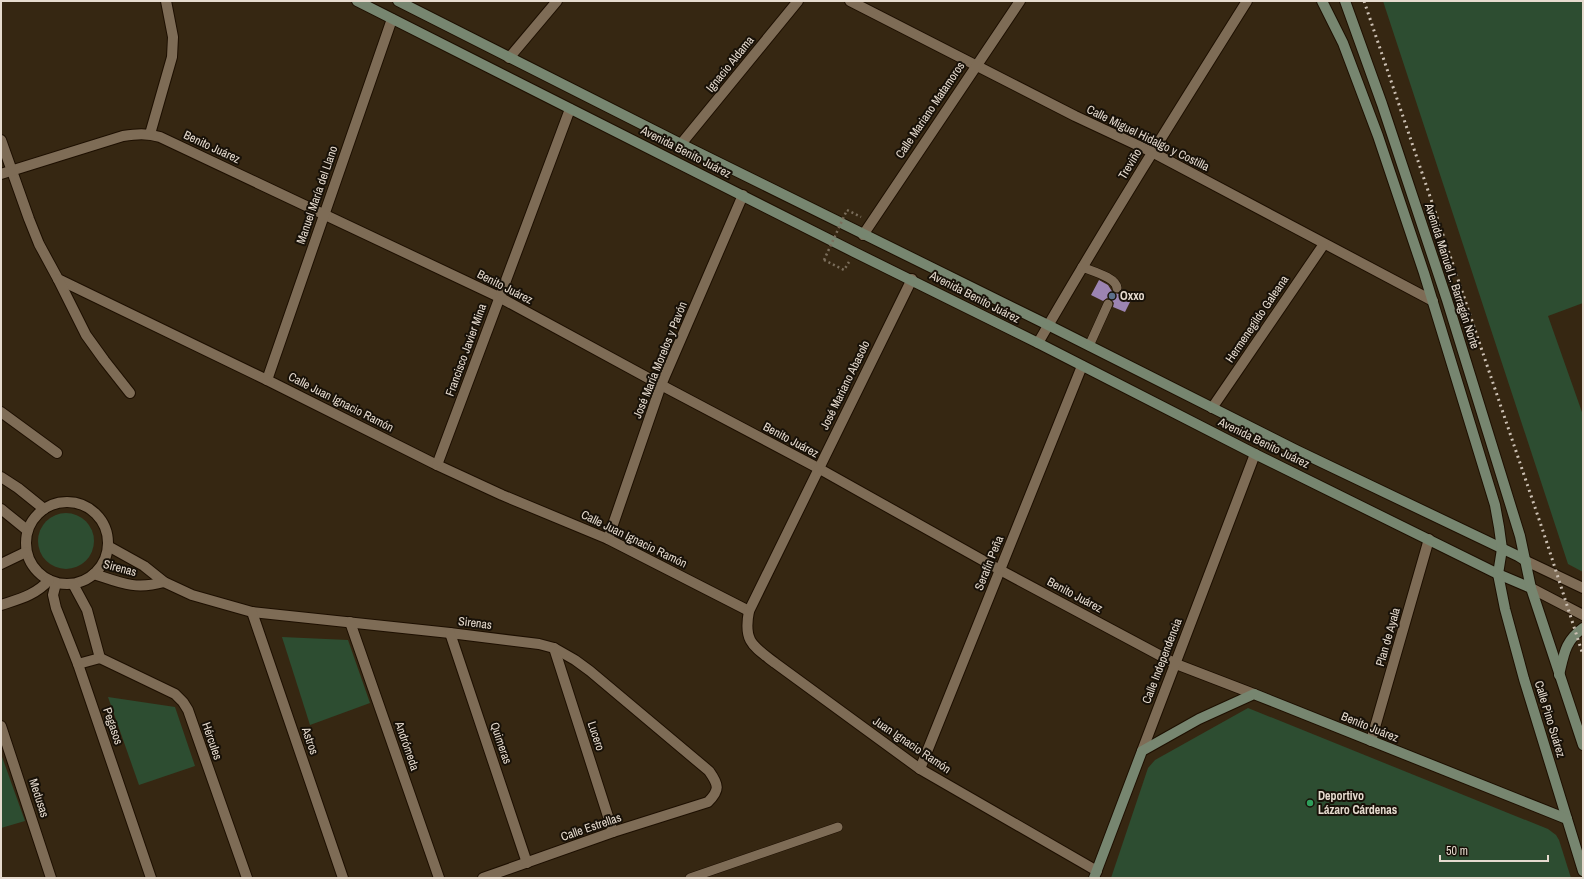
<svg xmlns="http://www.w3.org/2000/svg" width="1584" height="879" font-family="'Archivo Narrow',sans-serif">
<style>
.green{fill:#2d4d31}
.building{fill:#9c84b2}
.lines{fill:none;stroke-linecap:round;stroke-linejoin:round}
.service-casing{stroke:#1d0f00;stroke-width:10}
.minor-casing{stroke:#1d0f00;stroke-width:12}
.tertiary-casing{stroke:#1d0f00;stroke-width:12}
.secondary-casing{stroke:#1d0f00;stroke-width:12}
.path{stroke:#7b6e5c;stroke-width:2.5;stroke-dasharray:2 3;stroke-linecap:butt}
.service{stroke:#7e6c56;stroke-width:9}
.minor{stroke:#7e6c56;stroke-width:10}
.tertiary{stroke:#7e6c56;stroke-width:10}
.secondary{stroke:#778670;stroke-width:10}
.rail{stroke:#ccc0b3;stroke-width:3;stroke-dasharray:2 4;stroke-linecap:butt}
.path-bridge{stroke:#7b6e5c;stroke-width:2.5;stroke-dasharray:2 3;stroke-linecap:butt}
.service-dot{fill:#5c6f8a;stroke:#181108;stroke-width:1.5}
.leisure-dot{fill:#2e9e5b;stroke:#181108;stroke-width:1.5}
.labels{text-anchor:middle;stroke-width:4;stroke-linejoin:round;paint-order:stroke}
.street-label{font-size:12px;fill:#e6dbcf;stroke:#181108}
.poi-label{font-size:12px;font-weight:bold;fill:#e6dbcf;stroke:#181108;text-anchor:start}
</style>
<rect width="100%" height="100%" fill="#362712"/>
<g class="green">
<polygon points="1383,1 1583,1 1583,303 1548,316 1583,415 1583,572 1568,564"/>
<circle cx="66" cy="541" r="28"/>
<polygon points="282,637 348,640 370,703 310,725"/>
<polygon points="108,697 175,707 195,766 139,785"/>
<polygon points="1248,708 1548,829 1556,835 1559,840 1571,878 1111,878 1148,768 1155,760"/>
<polygon points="1,754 25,821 1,828"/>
</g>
<polygon class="building" points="1099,280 1108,285 1113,293 1119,294 1122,291 1133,296 1125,312 1113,307 1114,303 1111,299 1107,298 1103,301 1091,295"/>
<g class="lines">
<g class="service-casing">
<g id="service">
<path d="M1082,267C1091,271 1116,277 1117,288"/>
<polyline points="1089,346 1108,304"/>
<polyline points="690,878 838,827"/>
</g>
</g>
<g class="minor-casing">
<g id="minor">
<polyline points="850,1 1075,116 1152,152 1433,301"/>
<polyline points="509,58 557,1"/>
<polyline points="150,134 172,57 173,37 166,1"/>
<polyline points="1,140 29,219 39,244 58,279 267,380 437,465 502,495 608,539 749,611"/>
<polyline points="681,144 798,1"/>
<path d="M1,174L123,136C136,134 147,133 160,137L499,297L661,385L818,468L1000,570L1176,664L1254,694"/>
<polyline points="863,235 1020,1"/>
<polyline points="58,279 86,335 104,360 130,393"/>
<path d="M912,279L749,611C743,642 753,646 775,663L920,769L1097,871"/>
<path d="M1038,343C1105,227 1176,114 1247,1"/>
<polyline points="267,380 392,19"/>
<polyline points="1212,408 1324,244"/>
<polyline points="1,412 57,453"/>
<polyline points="437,465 570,109"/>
<polyline points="1,477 18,488 44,509"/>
<circle cx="67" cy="543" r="41"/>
<polyline points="1,509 27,530"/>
<polyline points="608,539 661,385 743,195"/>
<path d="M108,546L144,566L164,582L192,595L252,612L450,633L539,644L554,648L575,660L590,671L709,771C719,785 720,790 708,802L613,832L483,878"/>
<polyline points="1,564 26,552"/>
<path d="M94,574C121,583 135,590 164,582"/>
<polyline points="56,583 53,595 56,608 78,664 151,878"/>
<polyline points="73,584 87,610 100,658"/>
<path d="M1,605C19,599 36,595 49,580"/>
<polyline points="252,612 343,878"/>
<polyline points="350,622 439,878"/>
<polyline points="450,633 527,863"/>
<polyline points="554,648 613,832"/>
<polyline points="78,664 100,658 175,694 183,702 188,710 247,878"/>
<polyline points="1,726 51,878"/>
<polyline points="1371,741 1429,539"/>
<polyline points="1142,751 1255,454"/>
<polyline points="920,769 1082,366"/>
</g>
</g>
<g class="tertiary-casing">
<g id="tertiary">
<polyline points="1526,561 1583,588"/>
<polyline points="1531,588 1583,615"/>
</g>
</g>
<g class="secondary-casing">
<g id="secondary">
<polyline points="357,1 854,252 1038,343 1255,454 1498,574 1531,588"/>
<polyline points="398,1 681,144 1048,325 1296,450 1518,556 1526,561"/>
<polyline points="1322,1 1343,43 1378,136 1424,273 1495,505 1499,527 1502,549 1498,574 1505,609 1524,679 1583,871"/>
<polyline points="1345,1 1382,104 1447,300 1520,536 1531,588 1583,745"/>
<path d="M1559,675C1564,654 1565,641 1583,628"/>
<polyline points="1094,878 1142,751 1199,719 1254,694 1567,819"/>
</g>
</g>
<g class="path">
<polyline points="847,210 861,217"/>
<polyline points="824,260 844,270 849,262"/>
</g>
<use href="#service" class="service"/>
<use href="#minor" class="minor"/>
<use href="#tertiary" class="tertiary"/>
<use href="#secondary" class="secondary"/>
<polyline class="rail" points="1364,1 1546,540 1583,655"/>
<polyline class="path-bridge" points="824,260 847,210"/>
</g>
<circle class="service-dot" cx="1112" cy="296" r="4"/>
<circle class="leisure-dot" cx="1310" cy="803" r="4"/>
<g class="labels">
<g class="street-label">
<text transform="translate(730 64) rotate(-51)" y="4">Ignacio Aldama</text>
<text transform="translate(930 110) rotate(-56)" y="4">Calle Mariano Matamoros</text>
<text transform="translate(1148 138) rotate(26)" y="4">Calle Miguel Hidalgo y Costilla</text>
<text transform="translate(212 147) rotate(25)" y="4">Benito Juárez</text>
<text transform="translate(686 152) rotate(27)" y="4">Avenida Benito Juárez</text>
<text transform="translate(1130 164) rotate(-59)" y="4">Treviño</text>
<text transform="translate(317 195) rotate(-71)" y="4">Manuel María del Llano</text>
<text transform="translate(1452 276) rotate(72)" y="4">Avenida Manuel L. Barragán Norte</text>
<text transform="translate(505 287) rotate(27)" y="4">Benito Juárez</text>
<text transform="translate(975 297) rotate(27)" y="4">Avenida Benito Juárez</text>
<text transform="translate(1257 319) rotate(-56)" y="4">Hermenegildo Galeana</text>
<text transform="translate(466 350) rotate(-70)" y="4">Francisco Javier Mina</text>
<text transform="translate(660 360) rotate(-68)" y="4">José María Morelos y Pavón</text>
<text transform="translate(845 385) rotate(-64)" y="4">José Mariano Abasolo</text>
<text transform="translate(341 402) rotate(27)" y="4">Calle Juan Ignacio Ramón</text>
<text transform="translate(791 440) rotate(28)" y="4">Benito Juárez</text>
<text transform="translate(1264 443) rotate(26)" y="4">Avenida Benito Juárez</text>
<text transform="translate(634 539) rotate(26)" y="4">Calle Juan Ignacio Ramón</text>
<text transform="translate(989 563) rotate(-68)" y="4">Serafín Peña</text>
<text transform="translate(120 568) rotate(15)" y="4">Sirenas</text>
<text transform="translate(1075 595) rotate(28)" y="4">Benito Juárez</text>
<text transform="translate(475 623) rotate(7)" y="4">Sirenas</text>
<text transform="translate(1388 637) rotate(-74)" y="4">Plan de Ayala</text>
<text transform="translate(1162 661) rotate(-69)" y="4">Calle Independencia</text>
<text transform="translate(1550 719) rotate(73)" y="4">Calle Pino Suárez</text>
<text transform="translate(113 726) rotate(71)" y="4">Pegasos</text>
<text transform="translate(1370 727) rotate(22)" y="4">Benito Juárez</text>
<text transform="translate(596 736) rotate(72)" y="4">Lucero</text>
<text transform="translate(212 741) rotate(71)" y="4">Hércules</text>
<text transform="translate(310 741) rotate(71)" y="4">Astros</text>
<text transform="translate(501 743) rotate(71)" y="4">Quimeras</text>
<text transform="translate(912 745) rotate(34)" y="4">Juan Ignacio Ramón</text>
<text transform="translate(407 746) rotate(71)" y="4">Andrómeda</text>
<text transform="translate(39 798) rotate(72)" y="4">Medusas</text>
<text transform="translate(591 827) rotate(-19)" y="4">Calle Estrellas</text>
</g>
<g class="poi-label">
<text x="1120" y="300">Oxxo</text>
<text x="1318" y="800">Deportivo<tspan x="1318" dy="14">Lázaro Cárdenas</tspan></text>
</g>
</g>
<rect width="1584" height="879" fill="none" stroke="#e6dbcf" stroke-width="4"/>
<path d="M1440 855v6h108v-6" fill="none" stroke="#e6dbcf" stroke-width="2"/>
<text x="1446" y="855" font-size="12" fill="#e6dbcf" stroke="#181108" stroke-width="3" paint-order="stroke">50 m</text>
</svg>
